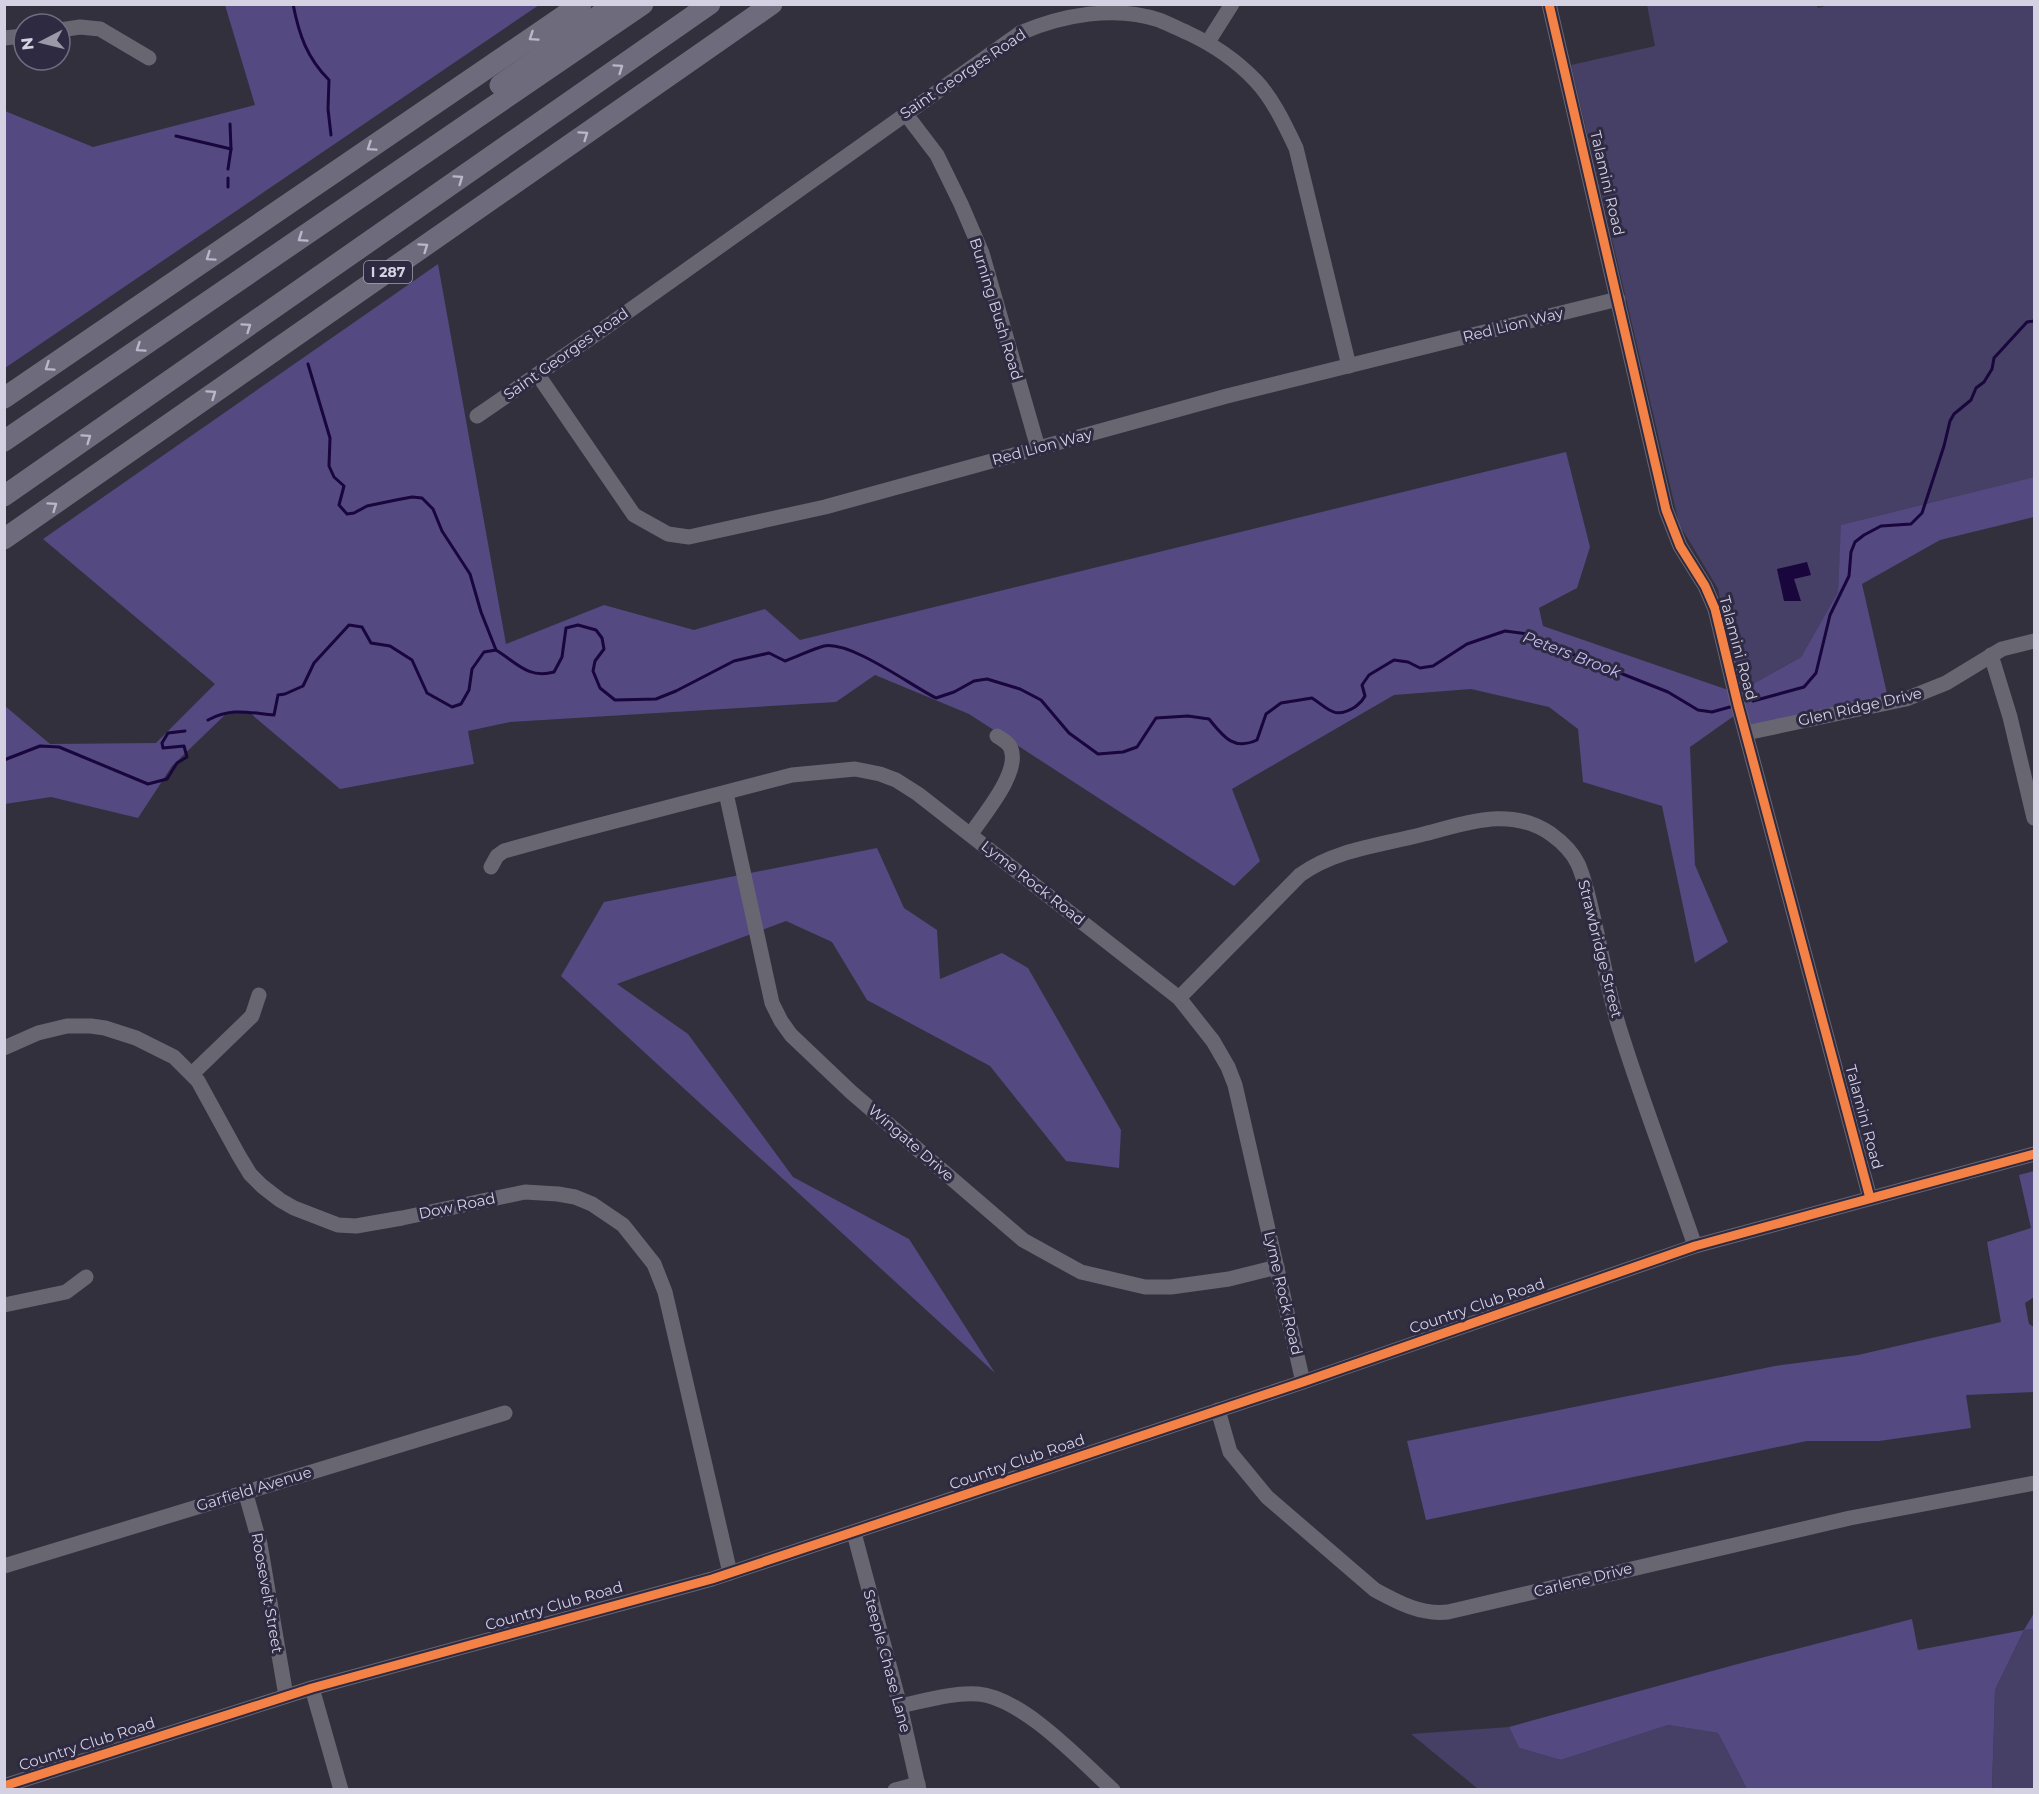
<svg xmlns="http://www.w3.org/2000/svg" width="2039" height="1794" font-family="Montserrat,sans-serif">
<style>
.green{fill:#463f66}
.forest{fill:#544981}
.water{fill:#19063c}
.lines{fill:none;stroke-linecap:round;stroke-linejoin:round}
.stream{stroke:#19063c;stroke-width:3}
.minor{stroke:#686671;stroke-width:15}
.highway{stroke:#6e6c7c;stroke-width:21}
.cycleway-casing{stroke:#2e2a42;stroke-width:13}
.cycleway{stroke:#f48246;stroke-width:9}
.oneway{stroke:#bab8c8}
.labels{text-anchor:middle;stroke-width:6;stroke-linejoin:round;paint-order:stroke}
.shield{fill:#2e2a42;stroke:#a2a0b2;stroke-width:1.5}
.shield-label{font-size:14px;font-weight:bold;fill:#d4d2e2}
.street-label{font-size:15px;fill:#d4d2e2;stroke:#2e2a42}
.water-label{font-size:16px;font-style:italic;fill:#c5bdf5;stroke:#2e2a42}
</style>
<rect width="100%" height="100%" fill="#32303c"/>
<g class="green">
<polygon points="1816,4 1818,8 1833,4 2034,5 2034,477 1842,525 1838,592 1801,657 1737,693 1718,589 1679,524 1571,65 1655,46 1647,5"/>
<polygon points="2034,1629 2034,1789 1992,1790 1995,1690 2024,1630"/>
<polygon points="1668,1725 1718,1733 1747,1789 1478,1789 1411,1734 1509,1727 1519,1748 1561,1760"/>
</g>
<g class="forest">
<polygon points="225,5 539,5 5,368 5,111 93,147 255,105"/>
<polygon points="438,264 506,644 604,605 694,630 765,609 800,640 1566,452 1590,547 1577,588 1539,608 1543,626 1737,693 1801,657 1838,592 1841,525 2034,477 2034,517 1940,540 1862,584 1888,698 1747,736 1741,711 1690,747 1695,865 1728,942 1695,963 1662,806 1583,782 1578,729 1549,707 1471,689 1394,695 1232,789 1260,861 1234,886 969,714 875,675 836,702 510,722 468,731 474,764 340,789 250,713 227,713 172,766 138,818 51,797 5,804 5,706 50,744 156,743 215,684 43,539"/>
<polygon points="877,848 904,908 937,930 940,979 1002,953 1028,968 1121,1130 1119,1168 1066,1161 990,1066 867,1000 832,942 786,921 617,984 688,1034 793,1177 909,1239 995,1373 561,976 604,902"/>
<polygon points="2034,1171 2034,1297 2025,1303 2029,1324 2034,1327 2034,1392 1966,1395 1971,1428 1879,1441 1807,1441 1426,1520 1407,1441 1775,1366 1858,1355 2001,1322 1987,1242 2031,1228 2019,1175"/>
<polygon points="2034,1613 2034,1629 2024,1630 1995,1690 1992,1789 1747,1789 1718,1733 1668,1725 1561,1760 1519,1748 1509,1727 1734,1665 1912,1619 1918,1650 2024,1630"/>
</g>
<polygon class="water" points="1807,562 1811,575 1794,579 1801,601 1784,601 1777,569"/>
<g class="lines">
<g class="stream">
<path d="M293,4C299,35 307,58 329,80L328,109L331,135"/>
<polyline points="176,136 231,149"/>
<polyline points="228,169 231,149 230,124"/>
<polyline points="228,178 228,187"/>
<polyline points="308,364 330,438 329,466 334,477 344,486 339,505 347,514 354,513 367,506 396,500 412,497 422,498 433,509 442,531 470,574 481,612 496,650"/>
<polyline points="1753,701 1804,687 1816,673 1830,615 1849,576 1851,552 1855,542 1864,535 1881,526 1911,524 1922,513 1944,446 1950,421 1954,414 1971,400 1976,388 1984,382 1992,369 1994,358 2027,322 2034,321"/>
<path d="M208,720C232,707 249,713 274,715L278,695L285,694L303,686L314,663L349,625L362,627L371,643L390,646L412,660L427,693L452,707L461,704L469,690L472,669L484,652L496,650C517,663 528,679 554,672L562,657L566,628L578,625L596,630L602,638L604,649L595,661L593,671L600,688L615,700L656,699L676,691L734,661L769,653L785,661C797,657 812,649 824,646C851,641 910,685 936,698L954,692L974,681L987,679L1020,689L1041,700L1069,733L1098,754L1123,752L1137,747L1156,718L1188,716L1209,719C1223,736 1233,751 1257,740L1266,714L1281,703L1312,698C1329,709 1334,720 1355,707C1360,703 1362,702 1365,696L1362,685L1369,675L1394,660L1408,662L1420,668L1433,666L1467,644L1505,631L1528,634L1547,644L1668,692L1698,710L1712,712L1730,707"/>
<polyline points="4,760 40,746 59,747 148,784 167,779 177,763 187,757 184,746 163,748 162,743 168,733 185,731"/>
</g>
<g class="minor">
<polyline points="1549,4 1666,510 1680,546 1705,586 1715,609 1738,705 1870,1198"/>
<polyline points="60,30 80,27 100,29 149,58"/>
<polyline points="4,38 24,36"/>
<polyline points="1208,42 1232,4"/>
<polyline points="905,113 937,155 961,204 982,253 1038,448"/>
<polyline points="538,375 634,515 668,534 689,537 825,507 1227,396 1618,299"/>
<path d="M477,416L602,330L1020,33C1062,15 1115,5 1159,20C1169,24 1179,29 1188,33C1214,45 1236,60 1256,81C1273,99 1285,125 1296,148L1349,366"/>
<polyline points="1991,655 2010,717 2034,818"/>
<polyline points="1746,733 1906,699 1946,683 2002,649 2034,641"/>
<polyline points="726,793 772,1003 781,1021 791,1035 851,1092 1023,1240 1081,1272 1145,1287 1171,1287 1229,1279 1277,1267"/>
<path d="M971,834C984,814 1020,773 1011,749C1009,743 1002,739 997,736"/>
<polyline points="491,867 497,856 504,851 573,832 792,775 855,769 880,774 896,780 918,794 1179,998 1213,1041 1228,1067 1235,1085 1303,1382"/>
<path d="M1179,998L1300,875C1334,850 1380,845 1420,835C1465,824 1509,805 1551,834C1562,842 1572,851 1578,864C1585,880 1589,899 1593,916C1602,953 1608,991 1619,1027C1642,1101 1670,1173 1695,1246"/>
<polyline points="4,1048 38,1033 67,1026 91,1026 105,1028 136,1038 174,1057 198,1081 238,1154 250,1174 262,1186 280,1200 294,1208 338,1225 356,1226 402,1218 525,1192 558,1194 575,1197 592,1204 623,1225 654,1264 665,1292 730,1573"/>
<polyline points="192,1074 252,1016 259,995"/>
<polyline points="4,1305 66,1292 86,1277"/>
<path d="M1218,1410L1230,1452L1267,1497L1375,1590C1399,1603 1421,1615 1448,1612L1850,1518L2034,1483"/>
<polyline points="245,1491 260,1544 286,1696"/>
<polyline points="854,1533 900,1706 919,1790"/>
<polyline points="4,1566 505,1413"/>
<polyline points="312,1688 341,1790"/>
<path d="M900,1706C924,1701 953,1692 978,1694C1023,1698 1080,1760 1113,1790"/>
<polyline points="4,1786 312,1688 712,1579 1303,1382 1695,1246 2034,1154"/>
<polyline points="895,1790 918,1784"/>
</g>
<g class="highway">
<polyline points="500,85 615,4"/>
<polyline points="4,398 581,4"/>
<polyline points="4,441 643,4"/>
<polyline points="4,496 710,4"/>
<polyline points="4,539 772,4"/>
</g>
<g class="cycleway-casing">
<g id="cycleway">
<polyline points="1549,4 1666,510 1680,546 1705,586 1715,609 1738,705 1870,1198"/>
<polyline points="4,1786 312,1688 712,1579 1303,1382 1695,1246 2034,1154"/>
</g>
</g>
<use href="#cycleway" class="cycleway"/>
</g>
<defs><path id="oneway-chevron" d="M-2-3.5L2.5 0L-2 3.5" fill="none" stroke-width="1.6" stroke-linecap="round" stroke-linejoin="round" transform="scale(1.5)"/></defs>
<g class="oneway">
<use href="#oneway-chevron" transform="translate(533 37) rotate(146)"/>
<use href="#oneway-chevron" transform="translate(619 68) rotate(-35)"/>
<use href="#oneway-chevron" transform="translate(584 135) rotate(-35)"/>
<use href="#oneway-chevron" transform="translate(371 147) rotate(146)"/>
<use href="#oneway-chevron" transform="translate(459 179) rotate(-35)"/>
<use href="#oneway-chevron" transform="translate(302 238) rotate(146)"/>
<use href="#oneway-chevron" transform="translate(424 247) rotate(-35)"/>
<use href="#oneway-chevron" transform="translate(210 257) rotate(145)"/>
<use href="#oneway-chevron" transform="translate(247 327) rotate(-35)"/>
<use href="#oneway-chevron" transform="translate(140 348) rotate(146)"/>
<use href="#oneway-chevron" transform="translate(49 367) rotate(146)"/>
<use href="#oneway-chevron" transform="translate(212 394) rotate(-35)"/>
<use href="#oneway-chevron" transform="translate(87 438) rotate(-35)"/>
<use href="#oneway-chevron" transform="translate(53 506) rotate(-35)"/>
</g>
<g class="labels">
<rect class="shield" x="364" y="261" width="48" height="22" rx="4.5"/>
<g class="shield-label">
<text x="388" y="277">I 287</text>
</g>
<g class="street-label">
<text transform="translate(963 74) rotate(-34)" y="5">Saint Georges Road</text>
<text transform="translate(1607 183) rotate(77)" y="5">Talamini Road</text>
<text transform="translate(996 309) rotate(73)" y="5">Burning Bush Road</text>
<text transform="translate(1513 325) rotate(-14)" y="5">Red Lion Way</text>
<text transform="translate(566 354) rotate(-35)" y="5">Saint Georges Road</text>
<text transform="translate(1042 447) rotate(-15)" y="5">Red Lion Way</text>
<text transform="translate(1738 648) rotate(75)" y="5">Talamini Road</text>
<text transform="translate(1860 707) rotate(-13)" y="5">Glen Ridge Drive</text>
<text transform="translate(1033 883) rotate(38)" y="5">Lyme Rock Road</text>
<text transform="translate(1600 949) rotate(76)" y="5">Strawbridge Street</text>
<text transform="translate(1864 1117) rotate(75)" y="5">Talamini Road</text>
<text transform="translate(911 1143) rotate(41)" y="5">Wingate Drive</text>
<text transform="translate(457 1206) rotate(-12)" y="5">Dow Road</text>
<text transform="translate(1283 1293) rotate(77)" y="5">Lyme Rock Road</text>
<text transform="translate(1477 1306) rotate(-19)" y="5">Country Club Road</text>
<text transform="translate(1017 1462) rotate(-19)" y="5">Country Club Road</text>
<text transform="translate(254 1489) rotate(-17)" y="5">Garfield Avenue</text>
<text transform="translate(1583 1580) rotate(-14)" y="5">Carlene Drive</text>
<text transform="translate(267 1593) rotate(80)" y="5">Roosevelt Street</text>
<text transform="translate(554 1606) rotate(-16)" y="5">Country Club Road</text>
<text transform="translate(887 1661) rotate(75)" y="5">Steeple Chase Lane</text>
<text transform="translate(87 1744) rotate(-18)" y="5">Country Club Road</text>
</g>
<g class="water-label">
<text transform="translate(1572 654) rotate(21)" y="6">Peters Brook</text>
</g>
</g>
<rect width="2039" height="1794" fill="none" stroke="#d4d2e2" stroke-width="12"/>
<g transform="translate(42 42) rotate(263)"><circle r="28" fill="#2e2a42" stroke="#706d82" stroke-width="1.5"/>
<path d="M0-4.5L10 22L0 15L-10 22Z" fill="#9b99a8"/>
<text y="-9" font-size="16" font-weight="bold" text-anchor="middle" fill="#d4d2e2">N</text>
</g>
</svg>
